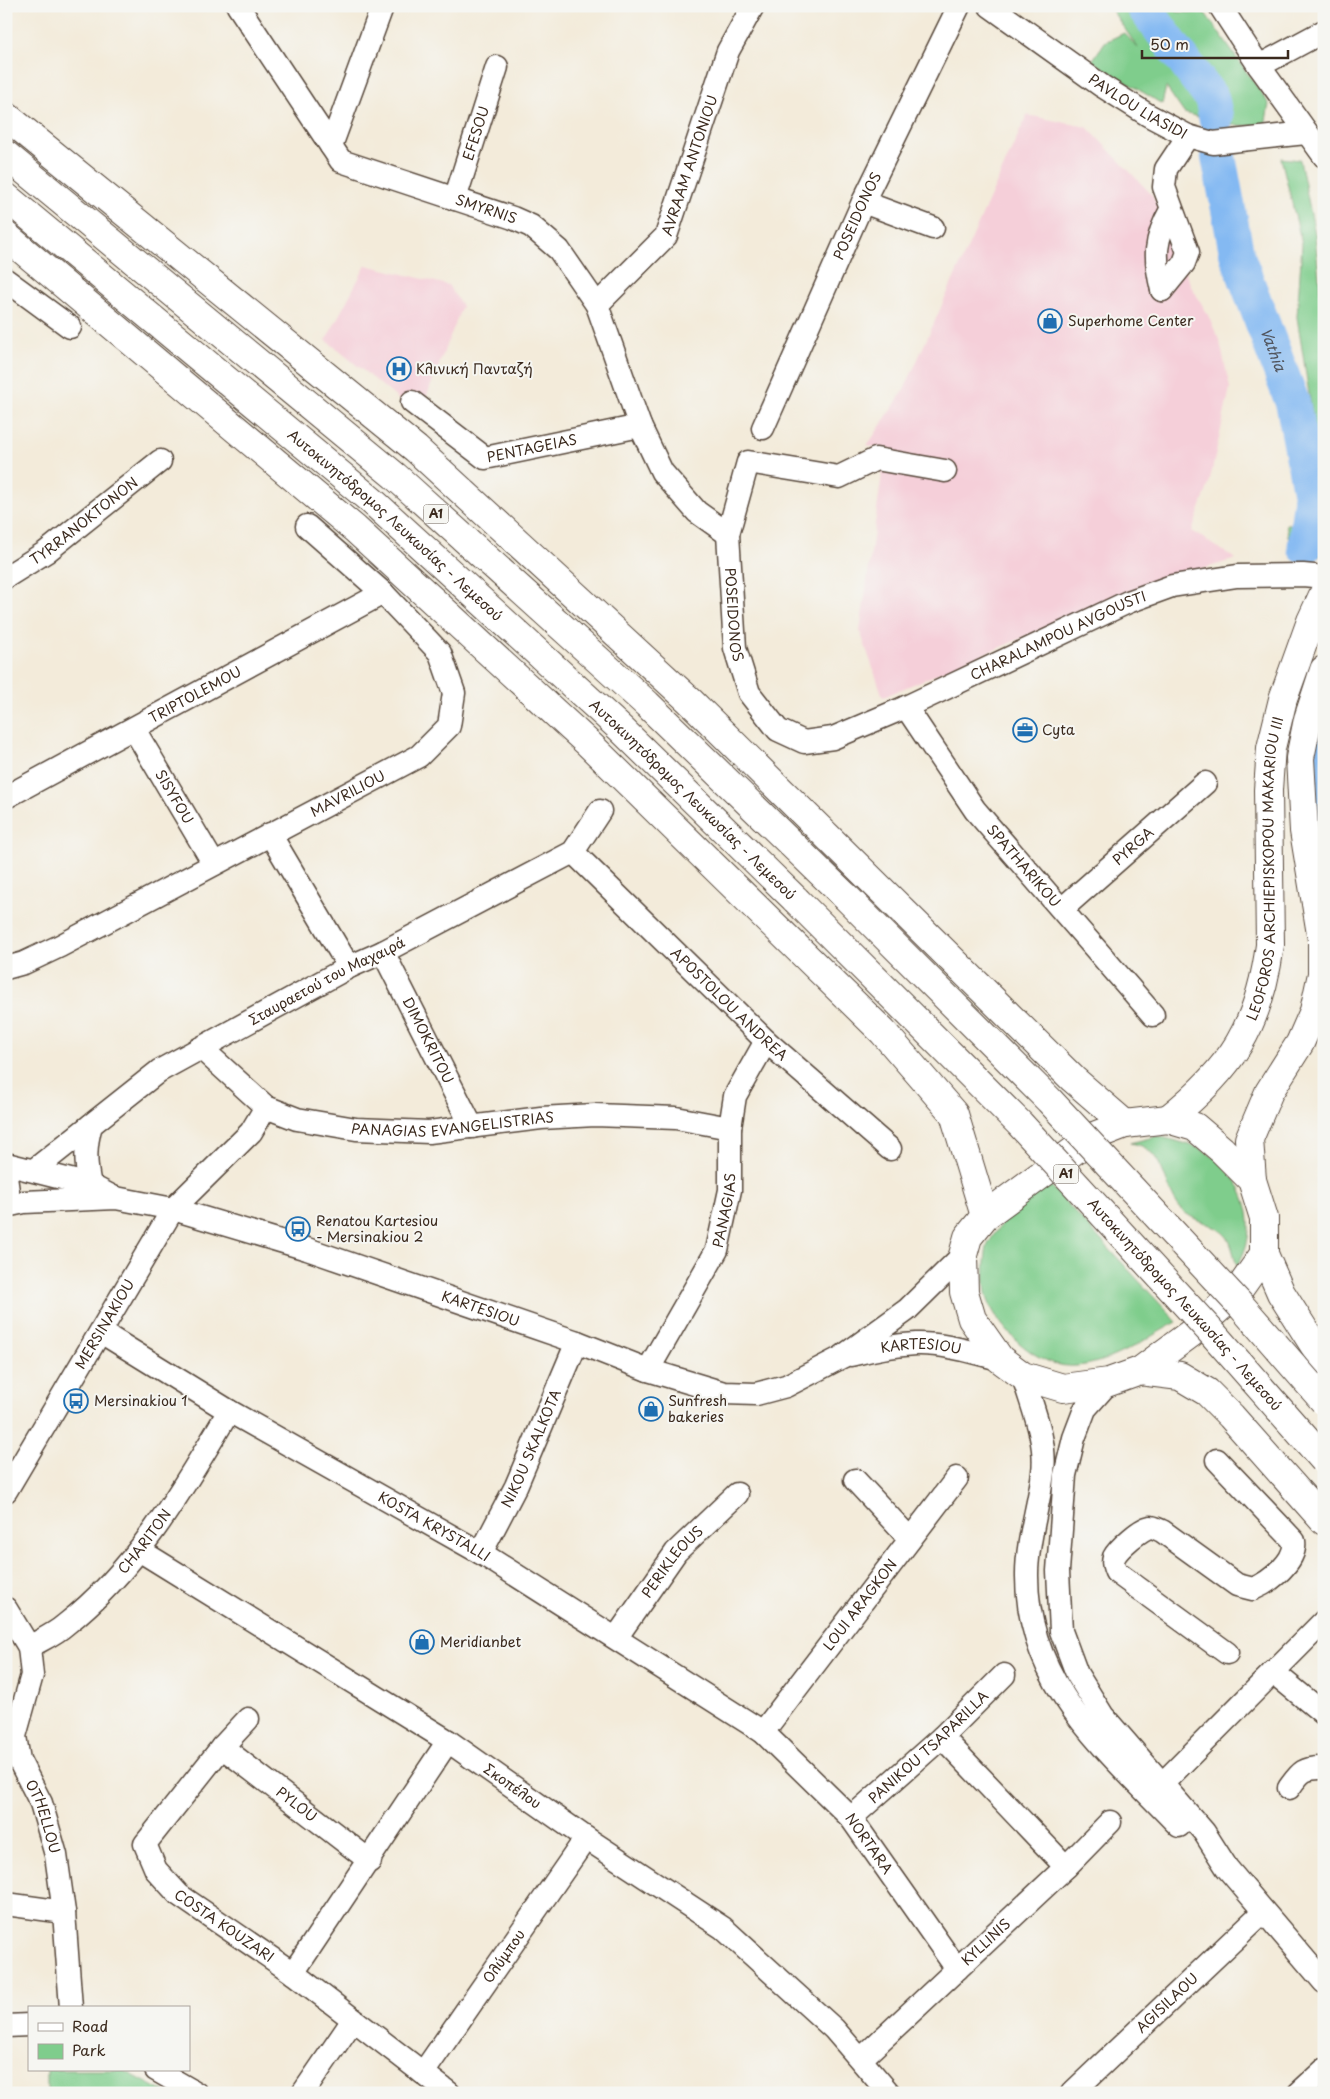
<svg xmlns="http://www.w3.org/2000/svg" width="1330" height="2099" font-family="'Playpen Sans',sans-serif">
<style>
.built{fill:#f5cfd9}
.green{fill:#7fcd8c;stroke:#5d7c55}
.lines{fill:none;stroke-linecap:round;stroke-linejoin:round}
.river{stroke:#84b9f2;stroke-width:35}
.minor-casing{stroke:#57473a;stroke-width:25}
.major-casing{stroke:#57473a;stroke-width:30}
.highway-casing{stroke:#57473a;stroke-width:30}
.minor{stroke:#fff;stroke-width:22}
.major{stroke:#fff;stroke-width:28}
.highway{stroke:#fff;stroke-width:28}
.highway-bridge-casing{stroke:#57473a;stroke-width:30;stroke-linecap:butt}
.highway-bridge{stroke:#fff;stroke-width:28}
.labels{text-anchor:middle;stroke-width:4;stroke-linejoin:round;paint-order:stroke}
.shield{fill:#f6f6f2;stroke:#73675e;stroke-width:1}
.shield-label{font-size:12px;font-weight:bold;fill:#3b2a1e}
.street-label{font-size:14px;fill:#3b2a1e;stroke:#f6f6f2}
.poi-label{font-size:14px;fill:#3b2a1e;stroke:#f6f6f2;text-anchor:start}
.water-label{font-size:15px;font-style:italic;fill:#51555e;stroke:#f6f6f2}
</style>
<rect width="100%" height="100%" fill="#f6f6f2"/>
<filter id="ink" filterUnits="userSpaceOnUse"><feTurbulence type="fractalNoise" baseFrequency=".02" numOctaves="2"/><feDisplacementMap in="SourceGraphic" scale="10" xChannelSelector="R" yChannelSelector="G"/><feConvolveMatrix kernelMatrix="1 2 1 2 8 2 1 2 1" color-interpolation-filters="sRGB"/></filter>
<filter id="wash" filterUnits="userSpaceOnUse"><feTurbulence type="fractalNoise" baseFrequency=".0096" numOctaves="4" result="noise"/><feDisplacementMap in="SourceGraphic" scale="20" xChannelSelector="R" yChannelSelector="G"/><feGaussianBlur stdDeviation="1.12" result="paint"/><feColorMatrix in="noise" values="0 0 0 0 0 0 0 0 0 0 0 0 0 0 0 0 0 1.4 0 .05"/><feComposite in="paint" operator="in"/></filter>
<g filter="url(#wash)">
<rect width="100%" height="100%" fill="#f3ebda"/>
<g class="built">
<polygon points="1027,115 1087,127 1153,196 1191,286 1207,313 1220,342 1230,388 1209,484 1192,531 1236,559 1142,587 883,697 860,631 882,474 891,449 867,446 904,390"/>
<polygon points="366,265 448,285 462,306 419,416 326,340"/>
</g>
<g class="green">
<polygon points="1109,6 1173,6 1177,12 1205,13 1269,104 1265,126 1227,125 1184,113 1166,87 1162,104 1092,61 1105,42 1124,33 1138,48"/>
<polygon points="1281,158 1300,160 1315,234 1324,332 1324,490 1297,317 1302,244"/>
<polygon points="1286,524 1324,524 1324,556 1292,557"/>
<path d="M1158,1136C1174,1141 1194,1144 1209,1154C1246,1180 1262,1226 1237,1266C1234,1257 1232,1244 1227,1237C1215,1222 1194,1223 1181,1209C1162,1187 1166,1147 1130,1143Z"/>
<path d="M1048,1183L1177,1322C1146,1338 1113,1363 1077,1366C1041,1370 1000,1332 988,1300C983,1286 984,1262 987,1247C988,1241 1016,1204 1022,1198C1028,1192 1040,1188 1048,1183Z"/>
<polygon points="47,2070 123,2070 166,2093 47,2093"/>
</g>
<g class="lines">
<g class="river">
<polyline points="1143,6 1212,99 1216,118"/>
<path id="s1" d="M1218,154L1237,255L1293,404L1311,498L1305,547"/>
<polyline points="1321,727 1321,798 1324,815"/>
</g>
</g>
</g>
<g filter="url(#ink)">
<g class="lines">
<g class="minor-casing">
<g id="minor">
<path id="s2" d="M238,6L341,161L513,218L531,226L559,250L597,305L640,426L662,472L697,512L728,534"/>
<path id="s3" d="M990,6L1102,86L1148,115L1188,136L1213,143L1306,133"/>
<polyline points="1220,6 1259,66 1324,156"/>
<polyline points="1259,66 1324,31"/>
<polyline points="331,146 381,10"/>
<path id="s4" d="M455,199L497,67"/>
<polyline points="863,202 933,228"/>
<polyline points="6,280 70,327"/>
<polyline points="1162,290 1184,263 1188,252 1164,187 1166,169 1188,136"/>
<path d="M1162,290C1154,257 1154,240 1171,210"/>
<path id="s5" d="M597,305L666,236L728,51L753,6"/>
<path id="s6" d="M412,402L485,458L640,426"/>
<path id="s7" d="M763,428L863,202L959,6"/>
<path id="s8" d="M945,471L876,459L839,477L748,462L728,534L735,648L749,693L778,730L804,742L833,738L906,707L1128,602L1172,586L1237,576L1303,575L1324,577"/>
<path id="s9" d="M6,577L46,552L160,461"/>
<path id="s10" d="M906,707L975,810L1153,1015"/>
<path id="s11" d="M134,729L214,864"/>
<path id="s12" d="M6,797L383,593"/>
<polyline points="270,834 349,967"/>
<path id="s13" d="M573,852L766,1041L890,1149"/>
<path id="s14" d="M1062,909L1205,783"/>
<path id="s15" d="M383,952L472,1127"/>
<path id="s16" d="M6,968L24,963L60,946L419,756L449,726L454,693L440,653L383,593L307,526"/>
<path id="s17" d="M201,1048L266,1107L297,1119L356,1129L429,1132L541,1118L595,1115L676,1118L730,1128"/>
<polyline points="6,1164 90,1185 113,1197"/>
<path id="s18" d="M34,1170L159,1071L349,967L383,952L573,852L600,811"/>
<polyline points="6,1177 8,1191 6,1198"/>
<path d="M90,1185C85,1163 85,1146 91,1125"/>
<path id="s19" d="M6,1206L24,1202L116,1198L173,1209L307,1249L577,1342L648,1370L724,1393L756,1394L786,1386L842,1357L907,1310L963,1255"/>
<path id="s20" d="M101,1332L229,1411L481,1553L763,1732L851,1818L957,1969"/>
<path id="s21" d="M851,1355C873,1349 895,1345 916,1344C944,1343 974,1353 1000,1359"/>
<path id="s22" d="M648,1370L717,1250L730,1190V1128L735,1096L766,1041"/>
<path d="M1023,1376C1032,1407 1047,1440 1043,1472C1039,1506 1027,1540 1027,1574C1026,1686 1108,1751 1179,1826"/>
<polyline points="1109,1382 1085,1409 1074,1438 1065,1475 1058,1571 1061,1631 1077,1674 1103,1716 1204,1832 1227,1868 1324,1982"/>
<path d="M1217,1460L1294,1541C1297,1561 1270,1582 1253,1589L1237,1585L1162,1531C1159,1530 1154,1527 1151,1527C1142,1527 1118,1549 1114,1557C1112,1562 1114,1567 1116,1572L1227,1653"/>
<polyline points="855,1480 910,1539"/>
<path id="s23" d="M6,1491L173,1209L251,1132L266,1107"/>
<path id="s24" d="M139,1550L448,1741L586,1838L723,1928L834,2029L889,2093"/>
<path id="s25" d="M481,1553L516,1486L577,1342"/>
<path id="s26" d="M6,1609L29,1647L32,1675L15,1736L19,1760L41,1803L56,1855L64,1912L71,2008"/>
<path id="s27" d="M616,1638L676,1552L737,1494"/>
<path id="s28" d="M29,1647C41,1640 55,1634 65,1625C137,1569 184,1487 229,1411"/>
<polyline points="1273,1672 1324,1714"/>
<path id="s29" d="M248,1719L222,1747L145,1844L156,1870L179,1895L293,1973L449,2093"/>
<path id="s30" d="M763,1732L957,1478"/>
<polyline points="942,1737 1066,1867"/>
<path id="s31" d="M222,1747L370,1861"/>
<polyline points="1162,1784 1324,1621"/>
<path d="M1289,1788C1300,1773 1303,1767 1324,1768"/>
<path id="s32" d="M851,1818L942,1737L1004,1675"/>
<polyline points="6,1904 64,1912"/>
<polyline points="293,1973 448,1741"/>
<polyline points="6,2026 29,2025"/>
<path id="s33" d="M861,2059L1066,1867L1110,1822"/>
<polyline points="156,2070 196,2093"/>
<path id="s34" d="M423,2073L586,1838"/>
<polyline points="303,2093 353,2020"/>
<path id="s35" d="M1072,2093L1263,1912"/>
<polyline points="1299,2093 1324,2070"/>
</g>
</g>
<g class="major-casing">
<g id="major">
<polygon points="1168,1119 1195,1127 1222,1150 1252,1180 1264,1218 1264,1254 1238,1291 1190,1334 1140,1371 1109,1382 1063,1388 1023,1376 1000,1359 972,1319 964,1292 963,1255 968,1237 985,1216 1094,1136 1125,1124"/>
<path id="s36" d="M1168,1119C1232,1068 1259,1027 1270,945L1268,790L1271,748L1283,699L1311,621L1324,593"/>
<polyline points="1252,1180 1249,1139 1269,1092 1300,1043 1314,1011 1322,974 1322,940 1304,831 1300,758 1308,719 1324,670"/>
</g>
</g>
<g class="highway-casing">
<g id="highway">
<polyline points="6,116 416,449 690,701 1073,1079 1125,1124"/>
<polyline points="6,155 395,476 647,704 845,896"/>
<path id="s37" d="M6,197L372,501L621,729L796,900"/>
<polyline points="6,236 355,529 589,744 883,1032 954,1114 985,1216"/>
<polyline points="1264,1254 1281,1293 1324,1361"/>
<polyline points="1140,1371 1180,1376 1207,1392 1231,1416 1324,1521"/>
</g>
</g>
<use href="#minor" class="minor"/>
<use href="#major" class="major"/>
<use href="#highway" class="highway"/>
<g class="highway-bridge-casing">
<g id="highway-bridge">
<polyline points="845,896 1049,1100 1243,1308 1324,1401"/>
<path id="s38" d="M796,900L1020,1124L1214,1335L1324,1460"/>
</g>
</g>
<use href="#highway-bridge" class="highway-bridge"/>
</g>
</g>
<defs>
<g id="shop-ring" transform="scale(1.25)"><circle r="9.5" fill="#f6f6f2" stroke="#1f6fb2" stroke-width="1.5"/><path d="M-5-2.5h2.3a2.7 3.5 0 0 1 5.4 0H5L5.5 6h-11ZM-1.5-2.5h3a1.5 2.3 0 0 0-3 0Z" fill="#1f6fb2"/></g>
<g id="hospital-ring" transform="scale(1.25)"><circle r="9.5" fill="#f6f6f2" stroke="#1f6fb2" stroke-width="1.5"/><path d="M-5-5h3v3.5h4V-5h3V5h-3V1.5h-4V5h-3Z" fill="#1f6fb2"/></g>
<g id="office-ring" transform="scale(1.25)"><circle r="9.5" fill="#f6f6f2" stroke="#1f6fb2" stroke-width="1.5"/><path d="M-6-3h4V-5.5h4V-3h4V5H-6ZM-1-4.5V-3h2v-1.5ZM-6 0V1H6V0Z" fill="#1f6fb2"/></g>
<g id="bus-ring" transform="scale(1.25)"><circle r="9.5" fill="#f6f6f2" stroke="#1f6fb2" stroke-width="1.5"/><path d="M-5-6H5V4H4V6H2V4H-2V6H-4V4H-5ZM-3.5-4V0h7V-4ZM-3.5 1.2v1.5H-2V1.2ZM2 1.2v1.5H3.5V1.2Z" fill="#1f6fb2"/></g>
</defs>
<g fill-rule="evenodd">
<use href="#shop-ring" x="1050" y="321"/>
<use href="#hospital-ring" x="399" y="369"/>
<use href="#office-ring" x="1025" y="730"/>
<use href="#bus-ring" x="298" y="1229"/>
<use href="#bus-ring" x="76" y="1401"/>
<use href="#shop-ring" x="651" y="1409"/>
<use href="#shop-ring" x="422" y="1642"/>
</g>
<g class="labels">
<g class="shield">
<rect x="423.5" y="504.5" width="25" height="19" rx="4"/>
<rect x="1053.5" y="1164.5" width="25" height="19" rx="4"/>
</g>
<g class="shield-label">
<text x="436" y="518">A1</text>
<text x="1066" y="1178">A1</text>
</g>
<g class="street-label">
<text dy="5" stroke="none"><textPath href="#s3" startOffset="179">PAVLOU LIASIDI</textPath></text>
<text dy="5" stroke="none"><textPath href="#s4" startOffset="69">EFESOU</textPath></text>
<text dy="5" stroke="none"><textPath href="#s5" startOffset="172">AVRAAM ANTONIOU</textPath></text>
<text dy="5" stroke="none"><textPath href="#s2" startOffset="339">SMYRNIS</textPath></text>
<text dy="5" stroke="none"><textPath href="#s7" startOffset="232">POSEIDONOS</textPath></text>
<text dy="5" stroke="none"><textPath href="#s6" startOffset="140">PENTAGEIAS</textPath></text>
<text dy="5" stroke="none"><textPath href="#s9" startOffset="96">TYRRANOKTONON</textPath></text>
<text dy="5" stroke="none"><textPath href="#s37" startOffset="509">Αυτοκινητόδρομος Λευκωσίας - Λεμεσού</textPath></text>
<text dy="5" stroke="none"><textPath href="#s8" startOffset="359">POSEIDONOS</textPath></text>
<text dy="5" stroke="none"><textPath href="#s8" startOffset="792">CHARALAMPOU AVGOUSTI</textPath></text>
<text dy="5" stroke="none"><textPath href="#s12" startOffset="215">TRIPTOLEMOU</textPath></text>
<text dy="5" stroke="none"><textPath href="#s16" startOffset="384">MAVRILIOU</textPath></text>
<text dy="5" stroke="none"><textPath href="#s11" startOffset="79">SISYFOU</textPath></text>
<text dy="5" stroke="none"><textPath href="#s37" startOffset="914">Αυτοκινητόδρομος Λευκωσίας - Λεμεσού</textPath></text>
<text dy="5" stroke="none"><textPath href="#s14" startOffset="95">PYRGA</textPath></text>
<text dy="5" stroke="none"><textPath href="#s10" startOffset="198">SPATHARIKOU</textPath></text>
<text dy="5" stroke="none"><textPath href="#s36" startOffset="284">LEOFOROS ARCHIEPISKOPOU MAKARIOU III</textPath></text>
<text dy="5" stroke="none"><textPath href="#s18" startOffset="350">Σταυραετού του Μαχαιρά</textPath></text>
<text dy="5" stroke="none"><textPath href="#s13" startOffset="218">APOSTOLOU ANDREA</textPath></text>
<text dy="5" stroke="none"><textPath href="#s15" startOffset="99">DIMOKRITOU</textPath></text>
<text dy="5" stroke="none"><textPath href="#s17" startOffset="278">PANAGIAS EVANGELISTRIAS</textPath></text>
<text dy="5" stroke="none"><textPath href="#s22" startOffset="179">PANAGIAS</textPath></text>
<text dy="5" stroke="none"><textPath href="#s38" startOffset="561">Αυτοκινητόδρομος Λευκωσίας - Λεμεσού</textPath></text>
<text dy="5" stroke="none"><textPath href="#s19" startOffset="492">KARTESIOU</textPath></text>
<text dy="5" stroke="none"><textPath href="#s23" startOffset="194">MERSINAKIOU</textPath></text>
<text dy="5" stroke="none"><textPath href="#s21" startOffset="71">KARTESIOU</textPath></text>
<text dy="5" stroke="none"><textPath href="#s25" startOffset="116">NIKOU SKALKOTA</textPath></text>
<text dy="5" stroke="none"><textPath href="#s20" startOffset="386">KOSTA KRYSTALLI</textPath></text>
<text dy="5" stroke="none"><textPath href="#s28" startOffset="158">CHARITON</textPath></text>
<text dy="5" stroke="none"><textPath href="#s27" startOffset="95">PERIKLEOUS</textPath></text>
<text dy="5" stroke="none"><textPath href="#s30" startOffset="160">LOUI ARAGKON</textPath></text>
<text dy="5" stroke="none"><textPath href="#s32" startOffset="105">PANIKOU TSAPARILLA</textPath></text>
<text dy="5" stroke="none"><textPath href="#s24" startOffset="442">Σκοπέλου</textPath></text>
<text dy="5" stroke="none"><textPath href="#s31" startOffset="94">PYLOU</textPath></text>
<text dy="5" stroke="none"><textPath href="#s26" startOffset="222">OTHELLOU</textPath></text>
<text dy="5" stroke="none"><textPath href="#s20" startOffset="928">NORTARA</textPath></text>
<text dy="5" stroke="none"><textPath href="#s29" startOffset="279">COSTA KOUZARI</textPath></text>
<text dy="5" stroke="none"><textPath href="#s33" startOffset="171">KYLLINIS</textPath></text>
<text dy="5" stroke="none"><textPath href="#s34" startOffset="142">Ολύμπου</textPath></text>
<text dy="5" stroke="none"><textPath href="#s35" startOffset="131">AGISILAOU</textPath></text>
</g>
<g class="poi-label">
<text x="1068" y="326">Superhome Center</text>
<text x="416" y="374">Κλινική Πανταζή</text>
<text x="1042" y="735">Cyta</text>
<text x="316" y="1226">Renatou Kartesiou<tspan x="316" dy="16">- Mersinakiou 2</tspan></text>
<text x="94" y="1406">Mersinakiou 1</text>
<text x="668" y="1406">Sunfresh<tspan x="668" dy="16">bakeries</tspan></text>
<text x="440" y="1647">Meridianbet</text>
</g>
<g class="water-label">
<text dy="5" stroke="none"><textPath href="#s1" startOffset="204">Vathia</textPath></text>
</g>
</g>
<rect width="1330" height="2099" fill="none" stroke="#f6f6f2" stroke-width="25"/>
<rect x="28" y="2006" width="162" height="65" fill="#f6f6f2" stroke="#aba49d"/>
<rect x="38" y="2023" width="25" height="8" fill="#ffffff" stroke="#aba49d"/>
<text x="72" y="2032" font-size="15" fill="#3b2a1e">Road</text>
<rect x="38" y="2044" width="25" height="15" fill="#7fcd8c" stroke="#aba49d"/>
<text x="72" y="2056" font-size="15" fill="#3b2a1e">Park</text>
<path d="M1142 50v8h146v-8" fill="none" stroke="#3b2a1e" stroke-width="2.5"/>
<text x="1150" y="50" font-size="15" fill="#3b2a1e" stroke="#f6f6f2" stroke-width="4" paint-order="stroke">50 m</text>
</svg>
